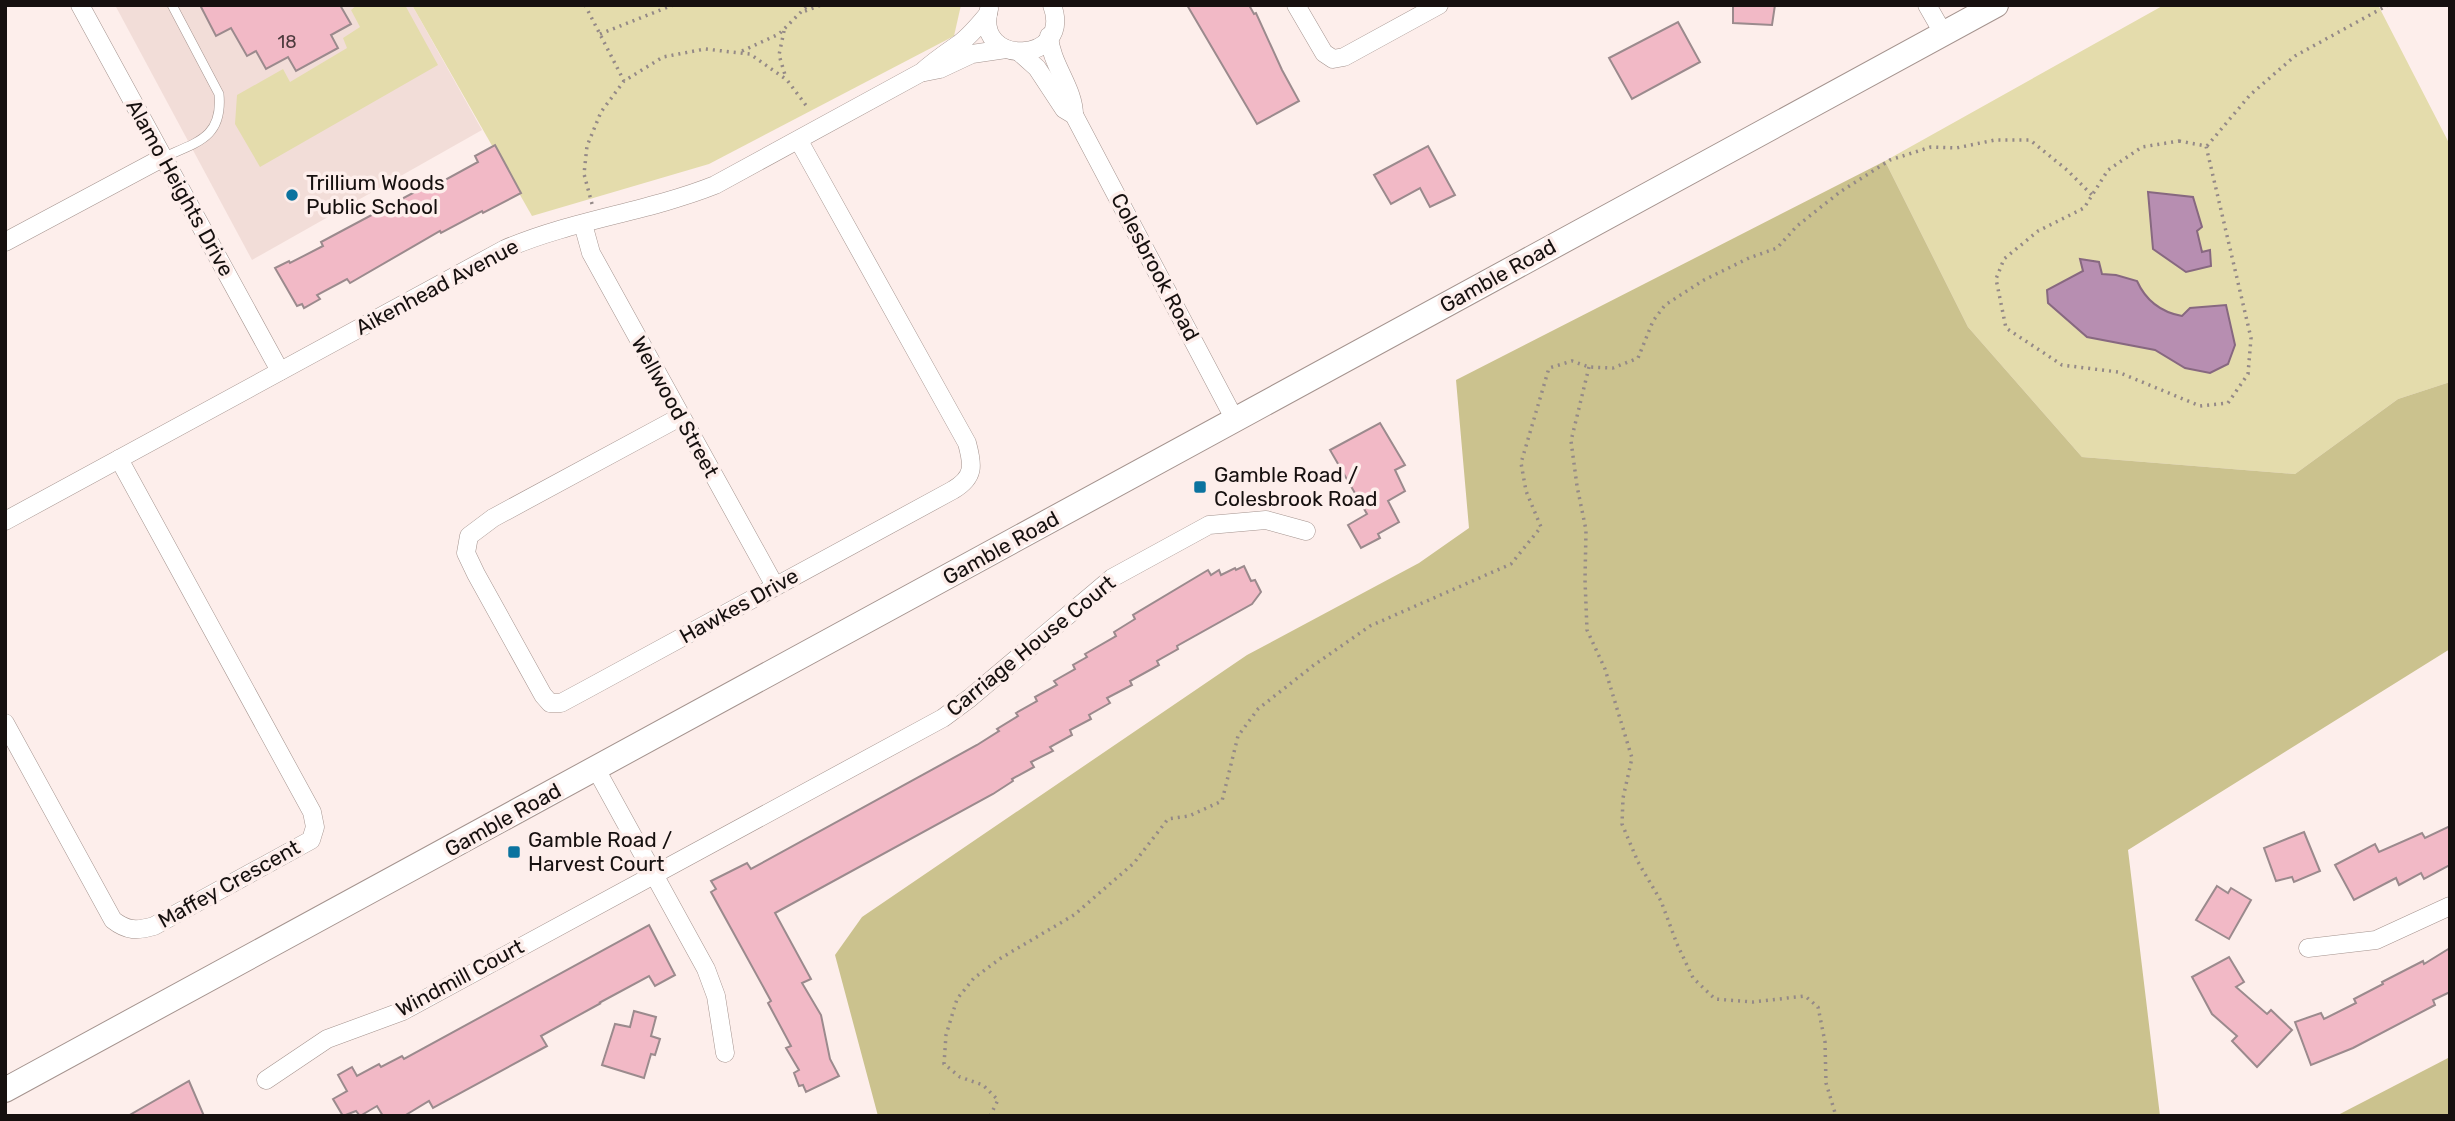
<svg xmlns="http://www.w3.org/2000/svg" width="2455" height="1121" font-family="Rubik,sans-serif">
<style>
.built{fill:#f2ddd8}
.green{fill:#e4dcac}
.forest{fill:#cbc28e}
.water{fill:#b78eb1;stroke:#876880;stroke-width:2}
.building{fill:#f2b9c6;stroke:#9b8a8d;stroke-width:2}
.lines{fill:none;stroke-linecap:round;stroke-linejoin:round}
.service-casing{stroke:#a4938e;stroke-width:10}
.minor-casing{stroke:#a4938e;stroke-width:19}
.secondary-casing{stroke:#a4938e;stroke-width:26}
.path{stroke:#948987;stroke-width:3.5;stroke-dasharray:2 5;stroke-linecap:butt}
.service{stroke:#fff;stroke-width:9}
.minor{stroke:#fff;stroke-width:18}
.secondary{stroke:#fff;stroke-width:24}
.poi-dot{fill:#0b739f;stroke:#fdeeeb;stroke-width:2.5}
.labels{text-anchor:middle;stroke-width:7;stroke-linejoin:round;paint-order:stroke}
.number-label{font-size:18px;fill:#4d3a3d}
.poi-label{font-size:21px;fill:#16100f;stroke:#fdeeeb;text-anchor:start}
.street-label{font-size:21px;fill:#16100f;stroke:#fdeeeb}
</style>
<rect width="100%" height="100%" fill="#fdeeeb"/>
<polygon class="built" points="115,5 412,5 482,130 252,260"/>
<g class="green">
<polygon points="357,5 405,5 438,65 260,167 235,124 237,95 283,69 290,82 347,48 343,38 360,27 351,10"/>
<polygon points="412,5 961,5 954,36 709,164 532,216"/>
<polygon points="2164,5 2378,5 2450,145 2450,382 2398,399 2295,474 2082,457 1968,327 1885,161"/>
</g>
<g class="forest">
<polygon points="1885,161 1968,327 2082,457 2295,474 2398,399 2450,382 2450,649 2128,850 2160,1116 878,1116 835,955 862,917 1247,655 1419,563 1469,528 1456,380"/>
<polygon points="2450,1057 2450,1116 2336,1116"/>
</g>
<g class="water">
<polygon points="2148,192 2193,197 2202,227 2197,231 2202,252 2210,250 2211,266 2186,272 2153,249"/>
<path d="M2080,259L2099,262L2102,274L2116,275L2137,281C2146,301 2160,312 2182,316L2190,308L2226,305L2235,345L2228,364L2210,373L2185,368L2155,350L2087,337L2048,303L2047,290L2083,271Z"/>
</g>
<g class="building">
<polygon points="200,5 340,5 351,24 331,35 338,48 296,71 288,57 266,69 256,51 247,56 231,28 216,36"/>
<polygon points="1187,5 1249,5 1254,14 1256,13 1282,70 1299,101 1257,124"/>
<polygon points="1733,5 1775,5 1772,25 1733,23"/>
<polygon points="1678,22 1700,62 1632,99 1609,58"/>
<polygon points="495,145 521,193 483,213 482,211 441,233 440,231 350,283 347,279 317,295 320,299 304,308 302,304 297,306 275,268 289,261 290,263 323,246 321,242 413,193 412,190 432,179 436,185 478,162 475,156"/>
<polygon points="1428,146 1455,195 1430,207 1420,188 1391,204 1374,175"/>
<polygon points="1380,423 1405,465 1395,470 1405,491 1388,501 1399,522 1378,534 1380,538 1361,548 1348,525 1367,514 1330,450"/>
<polygon points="1244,566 1251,581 1255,580 1261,592 1252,604 1177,646 1178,649 1157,661 1159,665 1130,681 1132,685 1107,698 1110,703 1089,715 1091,719 1070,730 1072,735 1050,747 1053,751 1031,762 1034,767 1012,779 1013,781 993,794 775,913 811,979 802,983 821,1015 830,1059 839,1076 806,1092 803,1085 799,1086 794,1073 799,1070 786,1048 791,1046 768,1003 771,1001 711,892 716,889 711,881 747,863 751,869 977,745 999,731 997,729 1018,716 1016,713 1037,701 1035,697 1057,685 1054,681 1075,669 1073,665 1087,657 1085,654 1116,636 1114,632 1135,619 1133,615 1208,570 1211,575 1219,570 1221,575 1235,568 1236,570"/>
<polygon points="2450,826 2450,865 2424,879 2421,873 2399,885 2396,878 2354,900 2335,865 2375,844 2379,852 2422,833 2425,838"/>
<polygon points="2304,832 2320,871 2294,882 2292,877 2276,881 2264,848"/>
<polygon points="2217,886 2228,893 2231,888 2251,900 2229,939 2196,920"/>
<polygon points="649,925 675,975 655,986 649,976 599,1003 601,1003 541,1036 547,1046 433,1108 429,1101 404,1116 383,1116 377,1106 360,1116 356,1111 343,1116 333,1099 347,1091 338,1075 352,1067 357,1076 379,1064 381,1067 402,1056 404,1059"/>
<polygon points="2450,948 2450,992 2433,1000 2435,1005 2353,1048 2311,1065 2295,1022 2321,1013 2324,1019 2356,1003 2354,999 2383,984 2382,982 2423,961 2424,964"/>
<polygon points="2229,957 2244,982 2236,987 2267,1014 2271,1010 2292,1030 2257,1067 2232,1041 2237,1036 2212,1014 2192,977"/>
<polygon points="634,1011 656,1017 651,1036 660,1039 655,1055 651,1054 644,1078 602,1065 615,1024 630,1027"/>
<polygon points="189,1081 204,1116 128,1116"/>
</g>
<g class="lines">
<g class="service-casing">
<path id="service" d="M164,157C198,142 223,137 219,94L172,5"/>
</g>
<g class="minor-casing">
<g id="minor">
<polyline points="80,5 280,371"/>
<polyline points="1296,5 1324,53 1333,59 1344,57 1439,5"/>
<polyline points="1927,5 1943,33"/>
<path d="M989,9C973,68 1074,64 1052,5"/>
<path d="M1049,36C1051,65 1074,88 1074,115"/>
<polyline points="1019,52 1037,68 1064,109 1074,115 1235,420"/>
<polyline points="925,72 940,69 972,54 1006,49"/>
<polyline points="583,224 591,253 775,586"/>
<polyline points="5,242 164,157"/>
<path d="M680,417L493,518L469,536L466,553L476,574L543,695L550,703H561L587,689L953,490C975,477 973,465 967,443L799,141"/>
<path d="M5,521L505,249C572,220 647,212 715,185L922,72C934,61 946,53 959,44C970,36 979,25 988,14"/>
<path d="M5,723L113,920C127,931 137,931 154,926L311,840L315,827L312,812L119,459"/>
<polyline points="596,769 706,969 716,996 725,1053"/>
<polyline points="2308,948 2376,940 2450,906"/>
<polyline points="266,1080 327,1039 403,1011 943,718 970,698 1112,578 1209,525 1266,520 1306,531"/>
</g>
</g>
<g class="secondary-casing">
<polyline id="secondary" points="5,1090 1996,5"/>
</g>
<g class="path">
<polyline points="585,5 624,81"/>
<polyline points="805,11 821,5"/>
<polyline points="784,31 779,55 786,78"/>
<polyline points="600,34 673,5"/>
<polyline points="742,51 779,34 808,5"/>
<polygon points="2179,141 2206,146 2251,338 2248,374 2228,403 2200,406 2118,372 2062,365 2006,328 1996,279 2004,259 2038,231 2084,208 2108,170 2142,147"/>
<polyline points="2207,146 2250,95 2295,56 2388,5"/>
<polyline points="592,204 584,174 587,146 601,112 624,81 663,57 705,49 750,54 787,80 808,108"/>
<polyline points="1589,367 1571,441 1577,486 1586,530 1585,580 1587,630 1605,669 1632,758 1623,798 1622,824 1638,862 1661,901 1677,944 1693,978 1715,999 1753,1002 1805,996 1818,1007 1825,1042 1826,1083 1836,1116"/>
<polyline points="990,1116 998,1100 983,1085 960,1077 944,1064 946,1035 957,999 974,978 1001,958 1074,915 1134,863 1168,819 1189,816 1222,801 1238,736 1258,709 1314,665 1370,626 1511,564 1541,527 1526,491 1521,463 1549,368 1572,361 1589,367 1613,368 1638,358 1653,321 1665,305 1704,280 1749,258 1777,248 1797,226 1840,192 1890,160 1931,147 1956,148 1995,140 2030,140 2067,170 2092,195"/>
</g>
<use href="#service" class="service"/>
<use href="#minor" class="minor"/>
<use href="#secondary" class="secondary"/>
</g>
<g class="poi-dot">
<circle cx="292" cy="195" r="7"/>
<rect x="1193" y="480" width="14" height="14" rx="3.5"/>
<rect x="507" y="845" width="14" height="14" rx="3.5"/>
</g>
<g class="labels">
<g class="number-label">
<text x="287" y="48">18</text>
</g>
<g class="poi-label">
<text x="306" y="190">Trillium Woods<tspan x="306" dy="24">Public School</tspan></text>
<text x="1214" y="482">Gamble Road /<tspan x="1214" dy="24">Colesbrook Road</tspan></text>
<text x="528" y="847">Gamble Road /<tspan x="528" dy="24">Harvest Court</tspan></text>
</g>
<g class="street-label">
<text transform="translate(180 188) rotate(61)" y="7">Alamo Heights Drive</text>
<text transform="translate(1155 267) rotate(62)" y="7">Colesbrook Road</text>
<text transform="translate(1498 276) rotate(-29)" y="7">Gamble Road</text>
<text transform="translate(437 287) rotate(-28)" y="7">Aikenhead Avenue</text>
<text transform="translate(675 407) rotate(61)" y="7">Wellwood Street</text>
<text transform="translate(1001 548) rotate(-29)" y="7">Gamble Road</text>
<text transform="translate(739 606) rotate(-29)" y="7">Hawkes Drive</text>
<text transform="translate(1031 646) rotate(-39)" y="7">Carriage House Court</text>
<text transform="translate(503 820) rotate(-29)" y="7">Gamble Road</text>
<text transform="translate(229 884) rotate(-29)" y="7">Maffey Crescent</text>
<text transform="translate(460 978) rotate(-28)" y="7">Windmill Court</text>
</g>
</g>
<rect width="2455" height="1121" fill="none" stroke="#16100f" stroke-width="14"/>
</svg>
